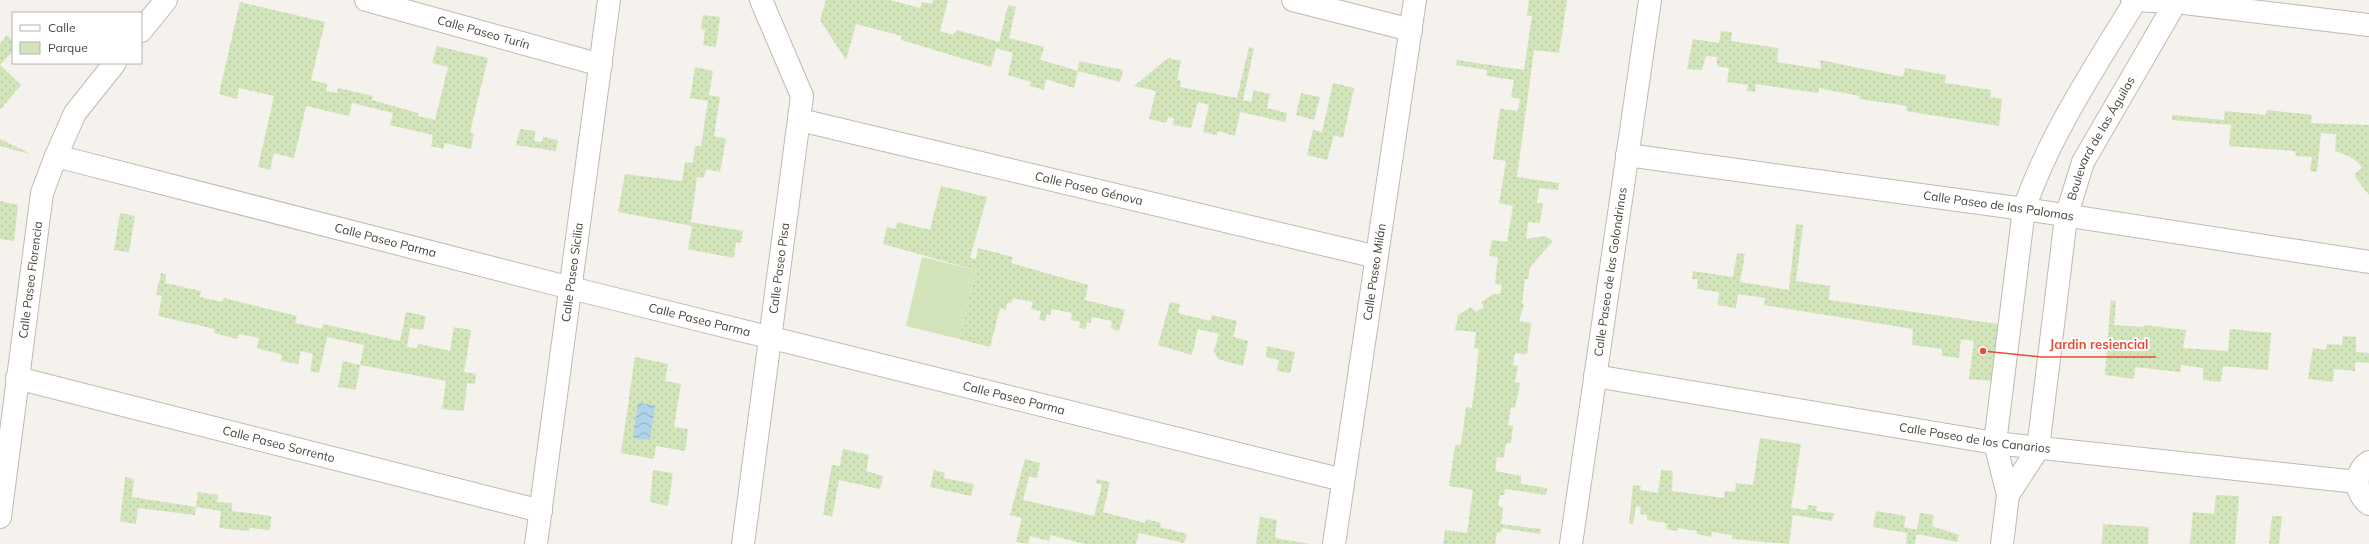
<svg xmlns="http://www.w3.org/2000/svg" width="2369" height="544" font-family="Mulish,sans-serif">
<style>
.green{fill:#d1e4ba}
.garden{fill:url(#garden-dots)}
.water{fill:url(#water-waves)}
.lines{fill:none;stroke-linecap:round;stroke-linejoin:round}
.minor-casing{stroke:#c0bab0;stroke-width:24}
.minor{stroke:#fff;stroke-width:22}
.labels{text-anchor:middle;stroke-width:4;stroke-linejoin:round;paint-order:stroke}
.street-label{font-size:12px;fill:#49433b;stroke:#fff}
.leader{fill:none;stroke:#e44e34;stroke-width:1.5}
.callout-dot{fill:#e44e34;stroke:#fff;stroke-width:1.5}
.callout-label{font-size:13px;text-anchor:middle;font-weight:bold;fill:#e44e34;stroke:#fff;stroke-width:4;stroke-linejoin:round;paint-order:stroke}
</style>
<defs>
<pattern id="garden-dots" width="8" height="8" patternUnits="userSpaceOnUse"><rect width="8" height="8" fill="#d1e4ba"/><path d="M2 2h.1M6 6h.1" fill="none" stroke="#b5c5a1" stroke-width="1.8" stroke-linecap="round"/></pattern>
<pattern id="water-waves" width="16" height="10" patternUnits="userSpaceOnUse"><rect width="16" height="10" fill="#b0d3ea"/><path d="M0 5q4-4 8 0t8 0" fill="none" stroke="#91adbf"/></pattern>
</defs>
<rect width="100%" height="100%" fill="#f5f2ed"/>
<polygon class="green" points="922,257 976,270 959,339 906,326"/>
<g class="garden">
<polygon points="826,0 890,0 920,8 922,2 932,4 933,0 948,0 940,31 953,35 957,30 999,42 1008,5 1016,7 1009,38 1044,47 1041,58 1038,59 1078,71 1079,61 1123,70 1120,82 1078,71 1074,88 1046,79 1044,90 1030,86 1031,82 1008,75 1013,53 996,48 991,67 901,40 902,36 856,24 846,60 820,20"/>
<polygon points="1529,0 1567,0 1559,53 1534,50 1517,177 1559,183 1558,190 1539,188 1537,203 1543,203 1540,223 1528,222 1526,239 1545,236 1553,241 1530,267 1528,279 1525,279 1522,303 1524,304 1519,321 1531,323 1527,354 1515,353 1513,365 1518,366 1515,382 1520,383 1515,408 1511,407 1508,425 1513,426 1511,443 1506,443 1504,458 1497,457 1495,471 1521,476 1521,484 1547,488 1546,495 1505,489 1504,495 1500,495 1498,506 1503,507 1501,524 1541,529 1540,534 1502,528 1501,533 1497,532 1495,544 1443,544 1445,530 1467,533 1473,490 1449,486 1455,445 1461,445 1466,407 1472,408 1479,349 1474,348 1476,332 1455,330 1456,323 1457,324 1458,315 1471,307 1476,312 1484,307 1481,302 1494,294 1500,294 1502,285 1495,284 1498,257 1489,256 1492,240 1507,242 1513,206 1499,203 1506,161 1493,159 1500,109 1518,111 1520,99 1511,97 1514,80 1486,76 1487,70 1456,65 1457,60 1524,70 1532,16 1527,16"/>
<polygon points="240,2 325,22 311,80 327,84 326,91 337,93 338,88 373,96 372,100 418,113 418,116 435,120 448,67 432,63 437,46 488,58 470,132 474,134 471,149 445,143 443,149 431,146 433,135 390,125 393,113 352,103 349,116 306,106 294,158 274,153 270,170 258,167 274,96 239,88 237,99 219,94"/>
<polygon points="703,15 720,17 716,47 703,45 705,30 701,29"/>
<polygon points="1721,31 1732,32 1731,41 1778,48 1777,62 1821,69 1820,60 1903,77 1905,68 1946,75 1945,83 1991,90 1990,97 2002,99 1999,126 1906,111 1907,106 1859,99 1860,96 1819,88 1818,93 1756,84 1755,92 1747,91 1748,85 1727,82 1729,68 1717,66 1717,57 1706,56 1702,70 1687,69 1693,39 1719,43"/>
<polygon points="7,35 13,41 13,51 0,65 0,44"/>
<polygon points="1249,47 1254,48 1243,100 1251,102 1254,90 1270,94 1267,108 1287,113 1285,122 1240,112 1235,136 1218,131 1217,135 1203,132 1209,105 1198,102 1191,128 1173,125 1174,118 1168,117 1166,123 1149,119 1156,91 1134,86 1168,58 1181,61 1177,79 1181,81 1180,87 1237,98"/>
<polygon points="0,65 21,85 0,110"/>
<polygon points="695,67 713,71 709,95 720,97 714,136 726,139 720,172 706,169 704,178 697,177 691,222 743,231 741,243 736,242 734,258 688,249 692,226 618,212 625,174 682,181 685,162 693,163 695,146 701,146 708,101 690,98"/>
<polygon points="1333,83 1354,88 1343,138 1334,135 1327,160 1307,155 1313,130 1322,132"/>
<polygon points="1301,93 1320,97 1314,120 1296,115"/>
<path d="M2267,110L2312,115L2311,123L2369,125V195L2355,177V173L2362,168C2355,157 2346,155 2335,151L2336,134L2321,133L2317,172L2310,171L2312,157L2296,156L2295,151L2229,146L2231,125L2172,120V115L2224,120L2225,111L2266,115Z"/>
<polygon points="520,129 535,131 534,141 542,142 543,137 558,140 556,151 516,145"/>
<polygon points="0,139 27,152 30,154 0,146"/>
<polygon points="941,186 987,197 970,258 976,259 978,248 1013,257 1011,263 1088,285 1085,300 1125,310 1119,331 1111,328 1112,321 1092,317 1091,323 1087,322 1085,329 1079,328 1080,322 1071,320 1072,313 1052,309 1050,315 1047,314 1045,321 1039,320 1041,311 1031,309 1033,302 1013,298 1011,303 1007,303 1006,310 1000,308 990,347 959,339 976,270 883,244 887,227 895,229 898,222 930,230"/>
<polygon points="0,201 18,205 14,241 0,239"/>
<polygon points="120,213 135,216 129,252 114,250"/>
<polygon points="1796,224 1803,225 1796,281 1830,286 1829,300 1998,324 1991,381 1969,379 1974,341 1961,339 1959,358 1942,356 1942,349 1912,345 1913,329 1764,305 1765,298 1738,294 1736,308 1718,305 1719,292 1697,289 1698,279 1692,279 1693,271 1733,277 1737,253 1745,254 1740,282 1789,290"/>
<polygon points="161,273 166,274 165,283 201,291 200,297 222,302 224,298 297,316 295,323 322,329 323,324 400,341 406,312 426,316 423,330 410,328 407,347 417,348 419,344 450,351 454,327 471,330 464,372 476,374 475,384 467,383 464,411 442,409 446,381 360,365 356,390 338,387 343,361 360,365 364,345 327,337 319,373 310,371 313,354 301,351 298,364 281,361 282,355 257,348 259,338 239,334 237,339 214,333 215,329 158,316 162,296 156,294"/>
<polygon points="2111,300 2116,301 2114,325 2144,327 2144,325 2186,330 2183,348 2228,351 2230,329 2271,333 2268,370 2223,366 2221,382 2203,380 2203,368 2181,365 2180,372 2135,367 2134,379 2105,375"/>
<polygon points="1170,302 1180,304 1178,313 1210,321 1212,315 1237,321 1233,337 1248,341 1243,366 1218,359 1214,351 1219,334 1198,329 1192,355 1158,345"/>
<polygon points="2343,336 2356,337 2356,352 2369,353 2369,363 2355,362 2355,371 2334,369 2333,382 2308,379 2313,348 2326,350 2327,344 2342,345"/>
<polygon points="1267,346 1295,352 1290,373 1277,371 1279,360 1266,357"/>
<polygon points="635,357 668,364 665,381 681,384 674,427 688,429 685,451 656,446 654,459 621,453"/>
<polygon points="1760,438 1801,444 1791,508 1807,510 1808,505 1817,506 1816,511 1834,513 1832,521 1793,515 1789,544 1732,539 1732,535 1712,532 1711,537 1697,534 1697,531 1678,528 1677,531 1666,529 1667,523 1647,520 1647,515 1640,514 1641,507 1636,506 1633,524 1629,524 1633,485 1641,486 1640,490 1658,493 1661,470 1673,471 1672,491 1724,498 1725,491 1735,492 1736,483 1753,485"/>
<polygon points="843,449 869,455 866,471 883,476 880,489 839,480 832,517 823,514 832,465 840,466"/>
<polygon points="1025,459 1040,463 1037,478 1029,477 1023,500 1094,516 1102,485 1096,483 1097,479 1110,482 1103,512 1145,523 1146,519 1161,523 1160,527 1187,534 1184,543 1139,533 1136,544 1085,544 1050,535 1049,541 1030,536 1028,544 1016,542 1022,518 1010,515"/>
<polygon points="653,470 673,473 668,506 650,502"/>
<polygon points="934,470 945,473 944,478 974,484 971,496 930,487"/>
<polygon points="125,477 134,479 132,497 196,507 198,492 218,495 217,502 232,503 232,511 271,516 270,530 250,528 249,531 219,528 221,511 196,507 195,515 138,508 136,524 120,521"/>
<polygon points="2216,495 2239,496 2235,544 2190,544 2193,512 2214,514"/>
<polygon points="1876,511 1906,516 1904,527 1917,530 1920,513 1934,515 1932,526 1959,535 1957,542 1917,534 1915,544 1906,544 1907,533 1873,527"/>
<polygon points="2272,516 2282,516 2279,544 2269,544"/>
<polygon points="1260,517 1277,520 1275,538 1310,544 1256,544"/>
<polygon points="2103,524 2149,527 2148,544 2102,544"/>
</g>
<polygon class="water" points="638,403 655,405 650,440 633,438"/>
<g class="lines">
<g class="minor-casing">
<g id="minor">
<path id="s1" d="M366,0L601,65"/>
<polyline points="1293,0 1411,30"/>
<polyline points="2132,0 2176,2 2369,25"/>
<polyline points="141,31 166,0"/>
<path id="s2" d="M800,120L1377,257"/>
<path id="s3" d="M1627,155L2024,209L2369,262"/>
<path id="s4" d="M56,156L571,288L1343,480"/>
<path id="s5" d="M1595,376L1995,443L2357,482"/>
<path id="s6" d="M17,378L541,511"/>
<path d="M2369,462C2353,472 2355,494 2369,504"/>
<path id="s7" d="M2008,495L2038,449L2066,217L2083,162L2177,0"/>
<path id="s8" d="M0,517L42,193L56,156L75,113L115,63"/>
<path id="s9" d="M536,544L609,0"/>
<path id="s10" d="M743,544L802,96L761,0"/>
<path id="s11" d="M1334,544L1415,0"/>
<path id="s12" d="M1571,544L1650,0"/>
<path d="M2002,544L2008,495L1995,443L2024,209C2050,134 2095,67 2136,0"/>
</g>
</g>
<use href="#minor" class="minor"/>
</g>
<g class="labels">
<g class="street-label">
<text dy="4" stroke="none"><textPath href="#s1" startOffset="122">Calle Paseo Turín</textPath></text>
<text dy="4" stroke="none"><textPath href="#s7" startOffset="375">Boulevard de las Águilas</textPath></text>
<text dy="4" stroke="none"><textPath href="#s2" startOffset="297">Calle Paseo Génova</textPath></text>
<text dy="4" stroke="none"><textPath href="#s3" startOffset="375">Calle Paseo de las Palomas</textPath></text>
<text dy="4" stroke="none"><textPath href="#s4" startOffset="340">Calle Paseo Parma</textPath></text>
<text dy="4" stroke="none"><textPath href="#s10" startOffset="278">Calle Paseo Pisa</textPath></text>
<text dy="4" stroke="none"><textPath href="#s9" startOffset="274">Calle Paseo Sicilia</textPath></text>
<text dy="4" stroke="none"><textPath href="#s11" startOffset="275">Calle Paseo Milán</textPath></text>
<text dy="4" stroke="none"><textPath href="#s12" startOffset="275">Calle Paseo de las Golondrinas</textPath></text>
<text dy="4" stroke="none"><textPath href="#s8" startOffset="239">Calle Paseo Florencia</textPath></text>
<text dy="4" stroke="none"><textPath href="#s4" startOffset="664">Calle Paseo Parma</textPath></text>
<text dy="4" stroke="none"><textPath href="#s4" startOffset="988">Calle Paseo Parma</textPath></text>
<text dy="4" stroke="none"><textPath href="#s5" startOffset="385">Calle Paseo de los Canarios</textPath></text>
<text dy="4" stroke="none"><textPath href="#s6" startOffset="270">Calle Paseo Sorrento</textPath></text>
</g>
</g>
<path class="leader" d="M1983 351L2041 357H2156"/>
<circle class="callout-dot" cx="1983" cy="351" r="4"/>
<g class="callout-label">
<text x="2099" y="349">Jardin resiencial</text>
</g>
<rect x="12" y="12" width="130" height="52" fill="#ffffff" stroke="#b6b4b1"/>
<rect x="20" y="25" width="20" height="6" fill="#ffffff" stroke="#b6b4b1"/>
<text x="48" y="32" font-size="12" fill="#49433b">Calle</text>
<rect x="20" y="42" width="20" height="12" fill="#d1e4ba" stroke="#b6b4b1"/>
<text x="48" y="52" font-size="12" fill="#49433b">Parque</text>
</svg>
